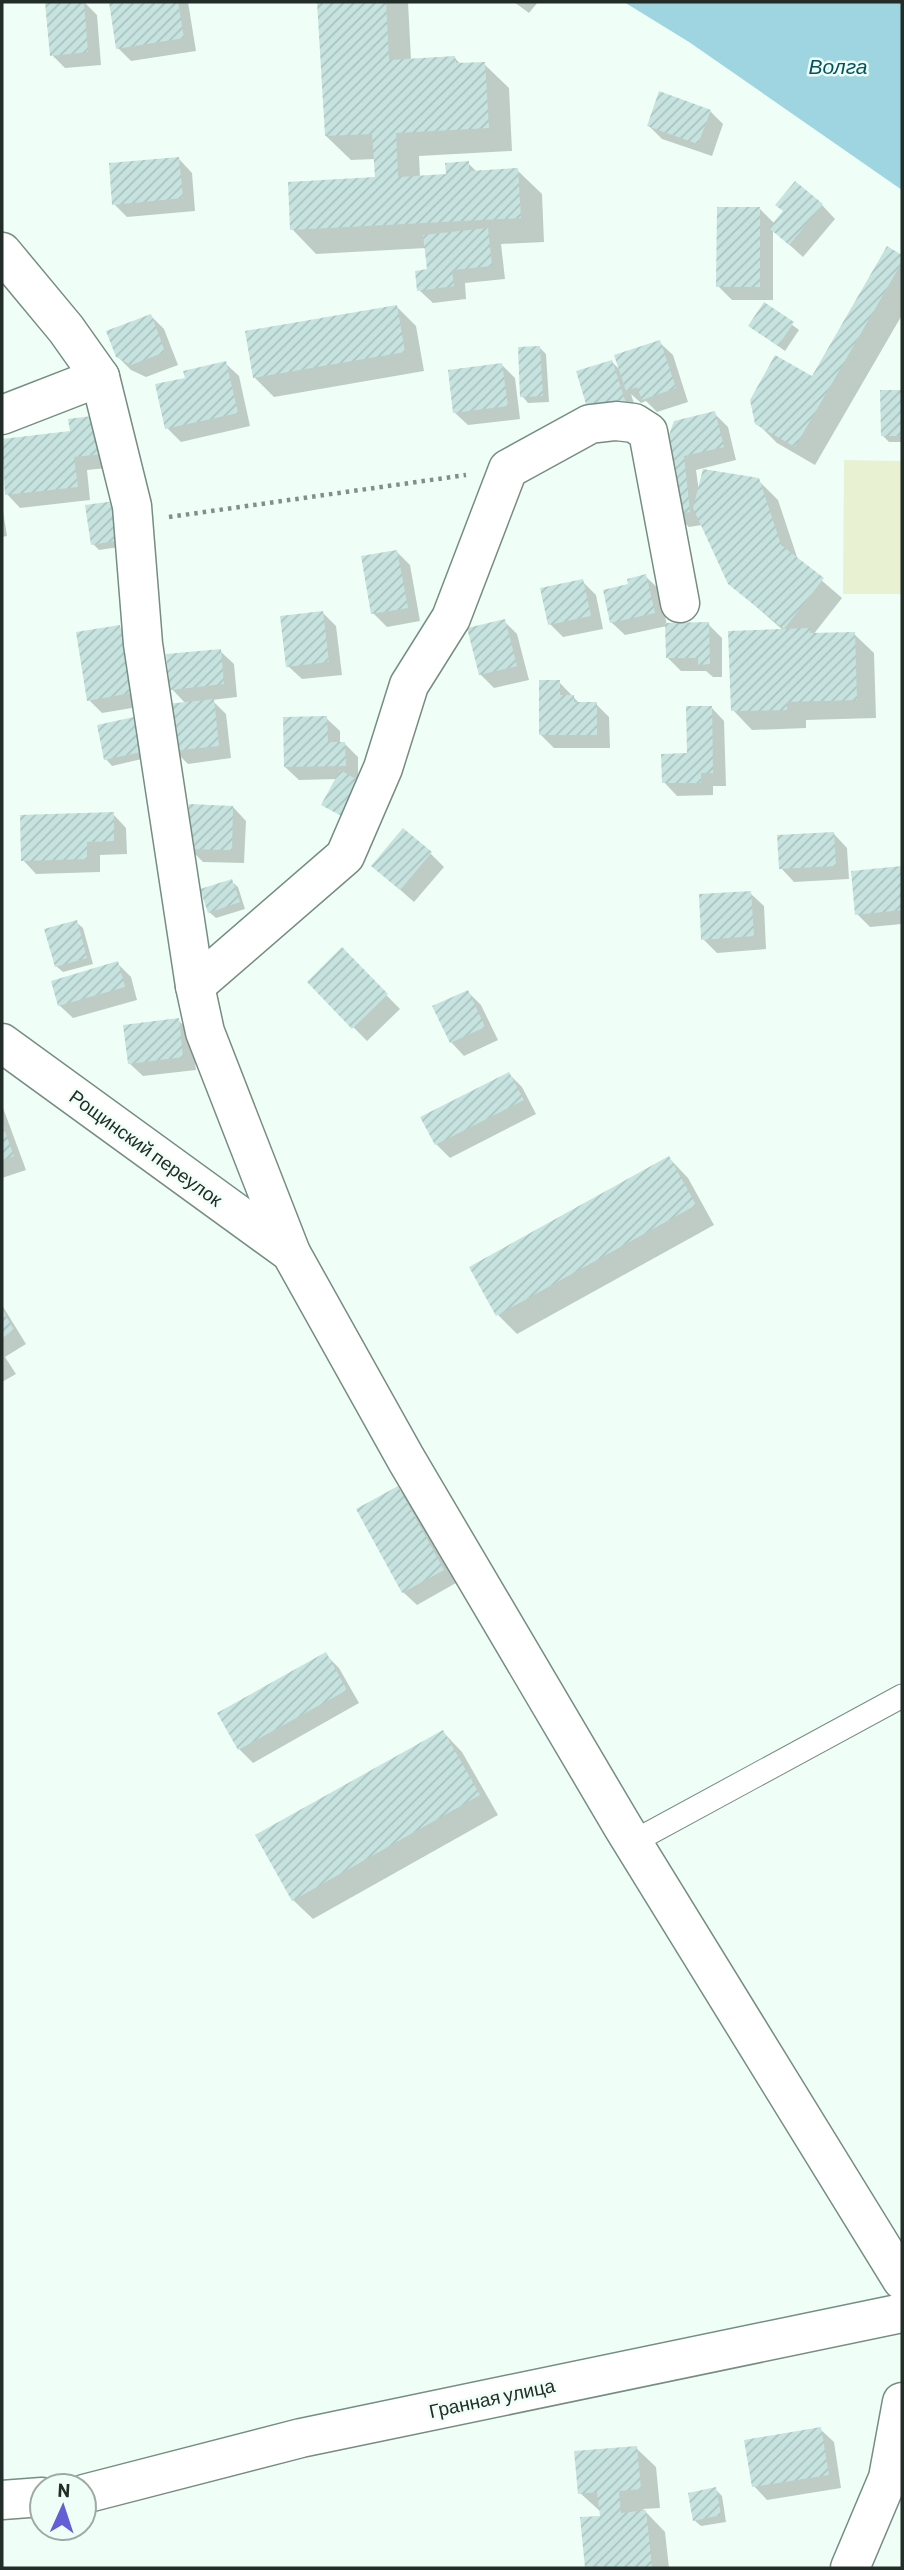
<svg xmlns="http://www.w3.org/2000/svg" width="904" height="2570" font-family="Barlow,sans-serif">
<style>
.pitch{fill:#e8f1d1}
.water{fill:#9fd5e1}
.shadow{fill:#0003}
.building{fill:url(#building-hatch)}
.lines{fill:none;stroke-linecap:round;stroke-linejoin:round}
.service-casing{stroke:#768d82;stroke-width:25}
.minor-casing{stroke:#768d82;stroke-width:41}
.tertiary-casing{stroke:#768d82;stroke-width:41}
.path{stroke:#828f89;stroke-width:4.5;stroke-dasharray:3.5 5;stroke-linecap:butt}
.service{stroke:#fff;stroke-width:23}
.minor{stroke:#fff;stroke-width:38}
.tertiary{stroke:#fff;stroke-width:38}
.labels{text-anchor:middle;stroke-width:5;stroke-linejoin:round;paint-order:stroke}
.street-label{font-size:19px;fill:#222c28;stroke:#effff7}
.water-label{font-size:21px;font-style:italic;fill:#01535f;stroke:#effff7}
</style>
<defs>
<pattern id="building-hatch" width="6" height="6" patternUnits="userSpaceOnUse" patternTransform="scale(1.75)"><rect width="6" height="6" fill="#c6e3e0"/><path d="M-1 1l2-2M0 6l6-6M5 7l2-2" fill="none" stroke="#aac3c0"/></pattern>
</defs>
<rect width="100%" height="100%" fill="#effff7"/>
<polygon class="pitch" points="844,460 902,461 902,594 843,594"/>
<polygon class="water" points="624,2 902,2 902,190 689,42"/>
<g class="shadow">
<polygon points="84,2 97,15 101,65 65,68 52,55 47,4"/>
<polygon points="110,2 188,2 196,51 131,61 118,48"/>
<polygon points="319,2 408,2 411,60 455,58 461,65 484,64 509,88 512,151 419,156 420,177 447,176 468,163 477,172 517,170 542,194 544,242 501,244 505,279 465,283 466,299 433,303 419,290 429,271 426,248 316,254 292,229 377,179 376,159 351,160 326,136"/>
<polygon points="514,2 538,2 529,13"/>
<polygon points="710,111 723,124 712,156 662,139 649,126"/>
<polygon points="179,159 192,173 195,211 127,217 114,204"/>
<polygon points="822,205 835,219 803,257 773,230 773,300 732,300 718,286 760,209 775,224"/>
<polygon points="888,249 902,258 902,315 815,465 777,443 757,423 812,379"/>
<polygon points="764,304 799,330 785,351 750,326"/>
<polygon points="397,307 416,326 424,371 274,397 254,377"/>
<polygon points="151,316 164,329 178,365 146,377 131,370 117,356"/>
<polygon points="659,342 673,355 688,402 657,412 646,401 641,403 631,394 638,416 590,413 612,362 621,371"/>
<polygon points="540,348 546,354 549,402 528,403 522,396"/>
<polygon points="225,363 239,376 250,426 181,442 167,428 187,379"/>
<polygon points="502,365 515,378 520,419 468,425 454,412"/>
<polygon points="882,392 902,392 902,442 889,442 883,436"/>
<polygon points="714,413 728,427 736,460 696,470 699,491 758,480 778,500 798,560 842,598 813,635 854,634 874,653 876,718 806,720 806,728 752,730 733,710 784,631 729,583 702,525 689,527 675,514 664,455"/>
<polygon points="72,432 117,467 87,470 90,500 20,508 7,494 2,441"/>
<polygon points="2,505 7,536 2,537"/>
<polygon points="87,506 126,546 99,550 93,544"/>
<polygon points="397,552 410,565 420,621 387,627 373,613"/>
<polygon points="645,576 659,589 667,625 708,624 722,638 722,677 713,677 706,671 681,671 667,657 667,626 625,635 611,622 630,585"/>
<polygon points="582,581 596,595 603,629 563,637 550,624"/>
<polygon points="323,613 336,626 342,675 302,679 288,666"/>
<polygon points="504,621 517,634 529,680 494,688 481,675 469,629"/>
<polygon points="119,627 133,640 144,706 102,713 89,700"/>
<polygon points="220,651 234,664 237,697 212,700 226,714 231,758 188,764 174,750 186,704 172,689"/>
<polygon points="559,682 580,704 596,704 609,717 610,748 554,748 540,734"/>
<polygon points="711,707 724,721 726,786 713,786 713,795 677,796 664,782 689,755"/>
<polygon points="326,718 340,731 340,743 344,743 358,757 358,779 351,779 356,825 323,804 337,779 299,780 285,767"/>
<polygon points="133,719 140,726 146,758 112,766 106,759"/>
<polygon points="233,807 246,821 244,863 203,862 190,849"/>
<polygon points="113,814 126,828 127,854 100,855 100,872 36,874 23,860"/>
<polygon points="834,834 847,848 849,879 794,882 781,868"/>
<polygon points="430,853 444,867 414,902 373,866"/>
<polygon points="902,868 902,924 870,927 857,914 853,873"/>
<polygon points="231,881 238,887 245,909 216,918 209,912"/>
<polygon points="750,893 764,906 766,949 717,953 703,939"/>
<polygon points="76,922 83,928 93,964 63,972 56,966"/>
<polygon points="342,950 400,1009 367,1041 309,982"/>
<polygon points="117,963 131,977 137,1000 73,1018 59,1005"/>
<polygon points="468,992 481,1005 498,1040 464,1056 451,1042"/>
<polygon points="178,1020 191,1033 196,1070 143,1076 129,1063"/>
<polygon points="509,1074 522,1087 536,1114 450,1158 436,1144"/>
<polygon points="2,1105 26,1170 2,1178"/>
<polygon points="669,1158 688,1178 714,1225 517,1334 498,1315"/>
<polygon points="2,1305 26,1344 5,1357 16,1374 2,1382"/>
<polygon points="398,1488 411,1502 456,1583 417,1605 403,1592"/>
<polygon points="325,1654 339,1668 359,1703 253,1763 239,1749"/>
<polygon points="443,1732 462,1752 498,1815 313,1919 293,1900"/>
<polygon points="820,2429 834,2442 841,2488 767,2500 754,2486"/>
<polygon points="636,2448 656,2467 660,2508 643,2509 665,2532 669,2568 586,2568 582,2519 601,2517 601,2512 580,2493"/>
<polygon points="715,2489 722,2496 726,2522 701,2526 694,2520"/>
</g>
<g class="building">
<polygon points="84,2 88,52 50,56 45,3"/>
<polygon points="109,2 178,2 184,38 116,49"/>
<polygon points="317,2 386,2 389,60 455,56 456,63 485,62 489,128 396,133 398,177 446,174 445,163 469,161 469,171 518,168 521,218 290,230 288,182 375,177 372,134 325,136"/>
<polygon points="659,91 711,110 698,144 647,126"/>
<polygon points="179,157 183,198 112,205 109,163"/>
<polygon points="795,181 823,204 789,245 769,228 783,211 775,205"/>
<polygon points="717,207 760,207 760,287 716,287"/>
<polygon points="488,228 492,266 452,270 454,286 417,291 415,271 427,269 423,235"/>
<polygon points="887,246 902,255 902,262 795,447 755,424 750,400 775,355 812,376"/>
<polygon points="764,302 794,322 778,346 748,326"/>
<polygon points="397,305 405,352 253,378 245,331"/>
<polygon points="151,314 165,352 131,365 116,357 106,331"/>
<polygon points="660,340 676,388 642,400 637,387 626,391 614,355"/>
<polygon points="540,346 543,396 520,397 518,347"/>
<polygon points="612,360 626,403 589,414 576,371"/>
<polygon points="226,361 238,413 165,429 155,384 185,378 183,371"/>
<polygon points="502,363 508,406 453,413 448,370"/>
<polygon points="880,390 902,390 902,436 881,436"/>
<polygon points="715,411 724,447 684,456 690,512 673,515 662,455 674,421"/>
<polygon points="100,415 104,454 74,457 78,487 5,495 2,439 70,431 68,419"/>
<polygon points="703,469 759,478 781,545 824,578 784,629 728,584 693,508"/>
<polygon points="115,501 121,540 91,545 85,505"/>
<polygon points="397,550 408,608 371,614 361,556"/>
<polygon points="646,574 655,613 610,623 603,590 628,584 627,579"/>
<polygon points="583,579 591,616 548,625 540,588"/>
<polygon points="323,611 329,662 286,667 280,616"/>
<polygon points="505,619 517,666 479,675 467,628"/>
<polygon points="709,622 710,664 698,665 698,658 666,658 665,623"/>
<polygon points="120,625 131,693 87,701 76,632"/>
<polygon points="810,628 810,633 855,632 857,700 787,702 787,710 731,711 728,631"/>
<polygon points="221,649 224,684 170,690 166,654"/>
<polygon points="539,680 560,680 560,695 574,695 574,702 597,702 597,735 539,735"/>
<polygon points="214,699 219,746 172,751 167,704"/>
<polygon points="686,706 712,706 713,773 701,773 701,783 662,783 661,754 687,753"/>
<polygon points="327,716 328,742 345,742 346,766 284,767 283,717"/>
<polygon points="134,717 141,752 104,760 97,725"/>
<polygon points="340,770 368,786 349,820 321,805"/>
<polygon points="189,804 233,806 232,850 188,849"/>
<polygon points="114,812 114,841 87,842 87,859 21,861 20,815"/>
<polygon points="403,828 432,852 400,890 371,866"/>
<polygon points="834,832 836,866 779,869 777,835"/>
<polygon points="902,866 902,910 855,915 851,871"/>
<polygon points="232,879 240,902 208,913 200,889"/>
<polygon points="751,891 754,936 701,940 699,894"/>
<polygon points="77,920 87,958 55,967 44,929"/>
<polygon points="342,947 388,994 352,1029 307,982"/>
<polygon points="118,961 125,987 58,1006 51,981"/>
<polygon points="468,990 485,1027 450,1043 432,1006"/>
<polygon points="179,1018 183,1057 128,1064 123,1025"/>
<polygon points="509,1072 524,1100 435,1145 420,1117"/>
<polygon points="2,1124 14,1156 2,1160"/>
<polygon points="669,1156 696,1205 496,1316 469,1267"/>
<polygon points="2,1309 14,1330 2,1338"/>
<polygon points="398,1486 444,1570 402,1593 356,1509"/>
<polygon points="326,1652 347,1690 238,1750 217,1713"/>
<polygon points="443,1730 480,1795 292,1901 255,1835"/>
<polygon points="821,2427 829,2475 752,2487 744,2440"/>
<polygon points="637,2446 641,2489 619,2491 621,2513 646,2510 652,2568 585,2568 580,2517 600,2516 597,2492 578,2494 574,2451"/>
<polygon points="716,2487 721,2515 693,2521 688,2493"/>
</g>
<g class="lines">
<g class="service-casing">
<polyline id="service" points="633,1842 902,1696"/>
</g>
<g class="minor-casing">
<g id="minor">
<polyline points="2,252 66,329 100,377 132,506 143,644 195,986 205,1032 291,1253 406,1459 623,1827 902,2280"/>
<polyline points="2,415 100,377"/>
<polyline points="195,986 345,856 383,768 409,685 451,618 508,469 590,424 616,421 634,423 648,432 680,603"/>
<polyline points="2,1043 291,1253"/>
<polyline points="850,2568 888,2478 902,2402"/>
</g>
</g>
<g class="tertiary-casing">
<g id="tertiary">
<polyline points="84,2494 301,2438 902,2313"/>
<polyline points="2,2500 42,2497"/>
</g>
</g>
<polyline class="path" points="169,517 466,475"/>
<use href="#service" class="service"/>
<use href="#minor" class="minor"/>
<use href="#tertiary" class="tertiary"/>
</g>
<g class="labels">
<g class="street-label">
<text transform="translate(146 1148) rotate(36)" y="7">Рощинский переулок</text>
<text transform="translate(492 2398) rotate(-12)" y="7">Гранная улица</text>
</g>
<g class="water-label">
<text x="838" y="74">Волга</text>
</g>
</g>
<rect width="904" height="2570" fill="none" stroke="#222c28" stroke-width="7"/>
<g transform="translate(63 2507) rotate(3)"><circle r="33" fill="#effff7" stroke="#9daba4" stroke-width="2"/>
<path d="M0-5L12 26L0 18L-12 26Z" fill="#645ed7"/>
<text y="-10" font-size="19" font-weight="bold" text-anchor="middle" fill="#222c28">N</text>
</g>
</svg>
